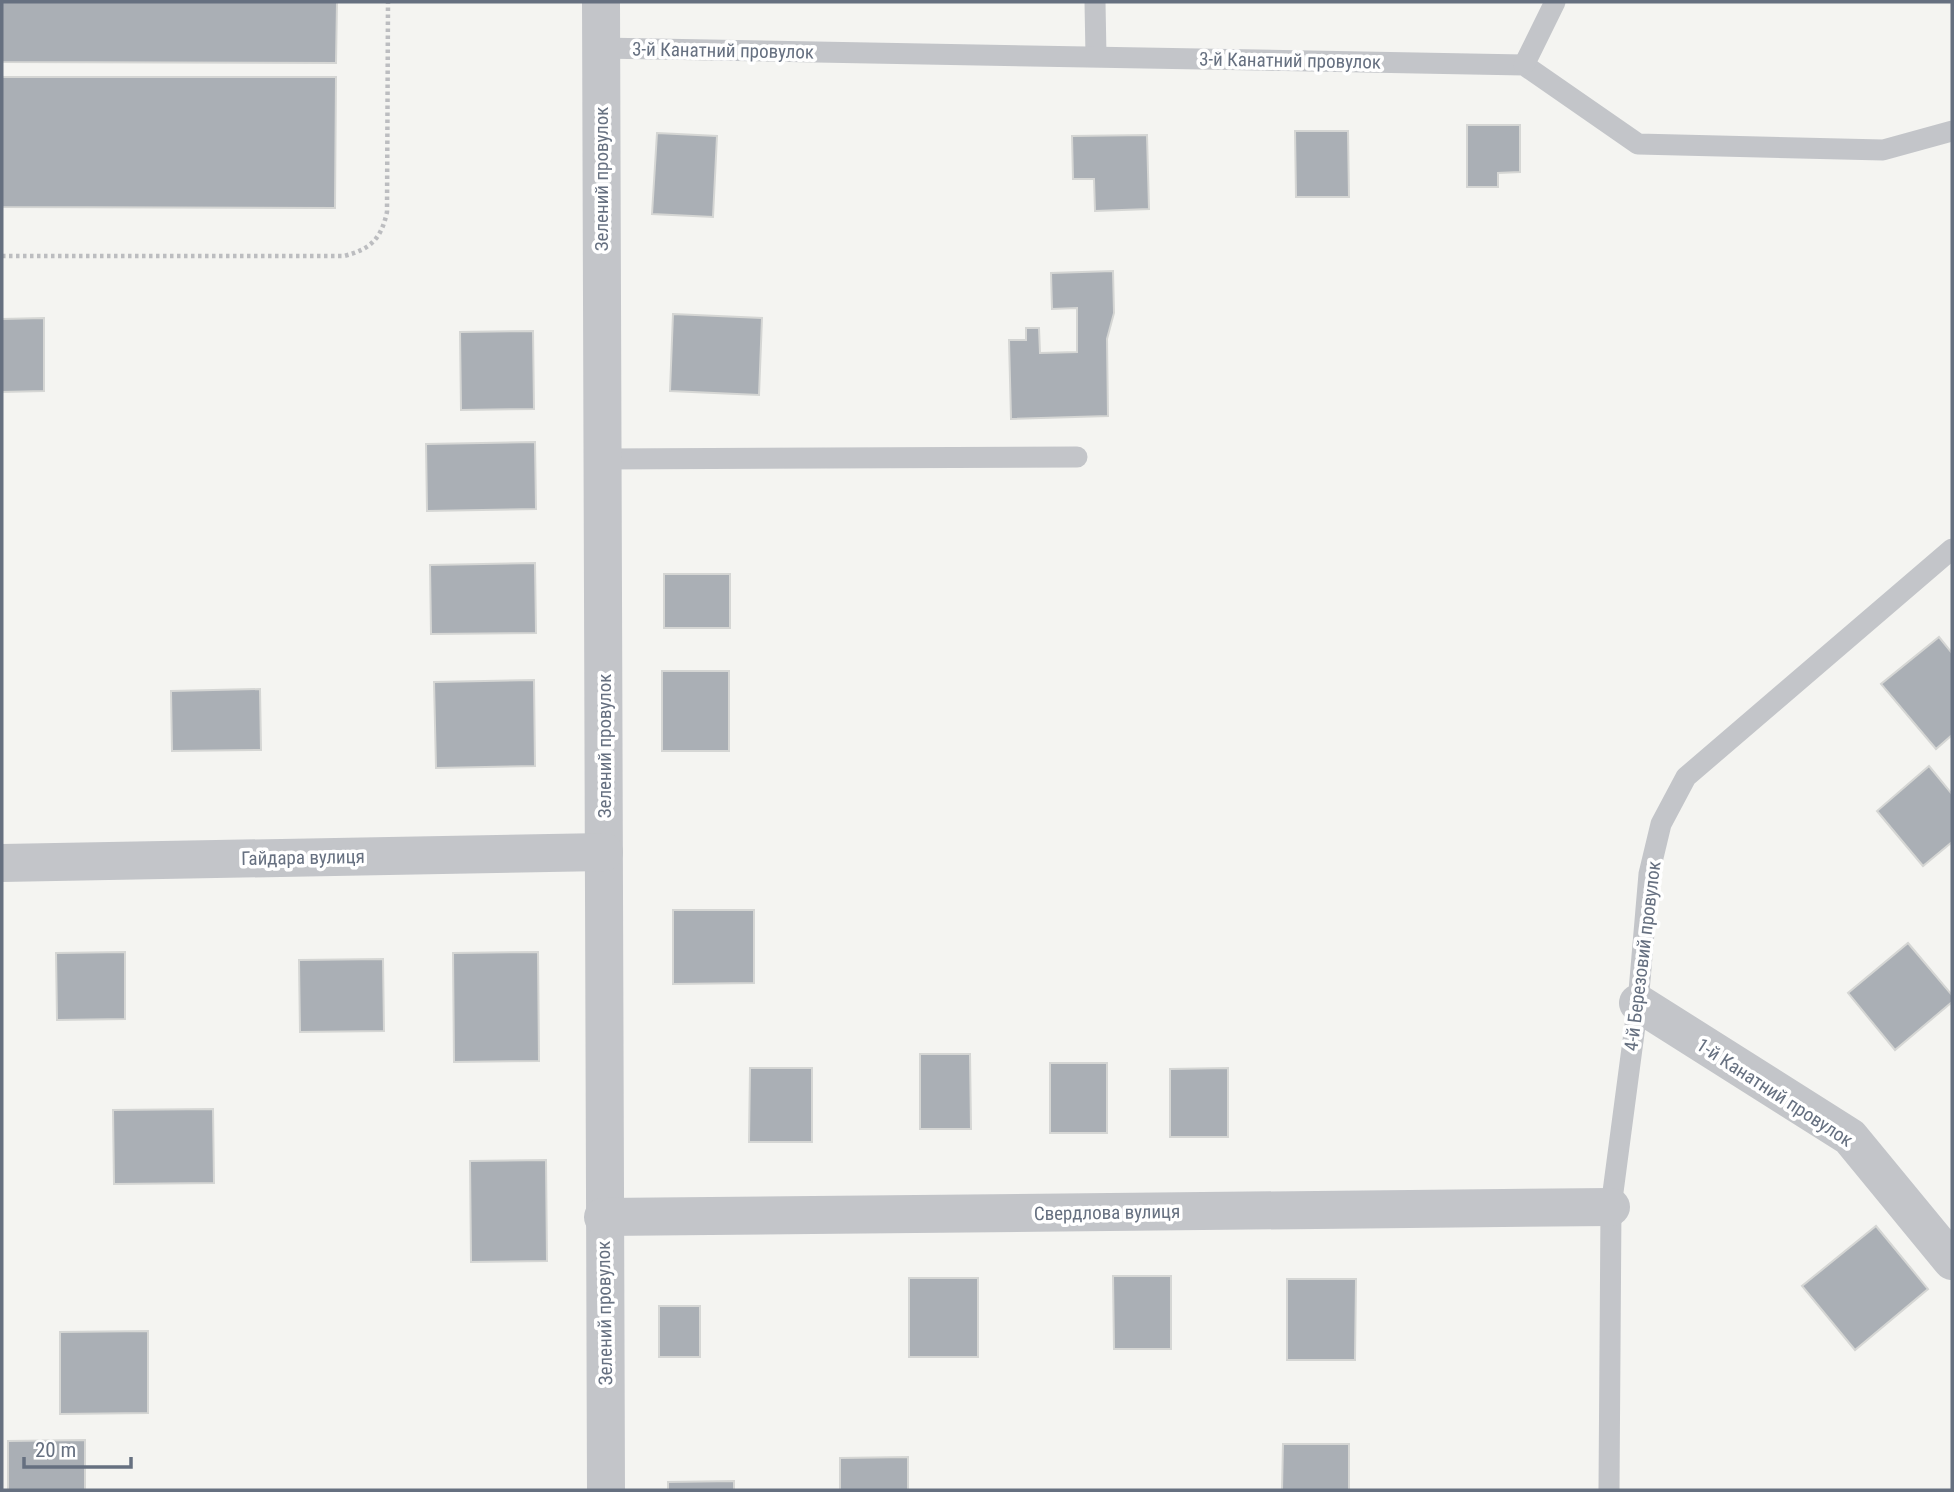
<svg xmlns="http://www.w3.org/2000/svg" width="1954" height="1492" font-family="'Roboto Condensed',sans-serif">
<style>
.building{fill:#aaafb5;stroke:#d5d6d4;stroke-width:2}
.lines{fill:none;stroke-linecap:round;stroke-linejoin:round}
.path{stroke:#bcbdc0;stroke-width:4.5;stroke-dasharray:3.5 3.5;stroke-linecap:butt}
.lane{stroke:#c3c5c9;stroke-width:21}
.street{stroke:#c3c5c9;stroke-width:38}
.labels{text-anchor:middle;stroke-width:7;stroke-linejoin:round;paint-order:stroke}
.street-label{font-size:19px;fill:#667080;stroke:#fff}
</style>
<rect width="100%" height="100%" fill="#f4f4f1"/>
<g class="building">
<polygon points="2,2 337,2 336,63 2,62"/>
<polygon points="2,77 336,77 335,208 2,207"/>
<polygon points="1467,125 1520,125 1520,172 1498,173 1498,187 1467,187"/>
<polygon points="1295,131 1348,131 1349,197 1296,197"/>
<polygon points="657,133 717,136 713,217 652,214"/>
<polygon points="1147,135 1149,209 1095,211 1094,179 1073,179 1072,136"/>
<polygon points="1113,271 1114,313 1107,339 1108,416 1011,419 1009,340 1026,340 1026,328 1039,328 1040,353 1077,352 1077,308 1052,309 1051,273"/>
<polygon points="673,314 762,318 759,395 670,391"/>
<polygon points="44,318 44,391 2,392 2,319"/>
<polygon points="533,331 534,409 461,410 460,332"/>
<polygon points="535,442 536,509 427,511 426,444"/>
<polygon points="535,563 536,633 431,634 430,565"/>
<rect x="664" y="574" width="66" height="54"/>
<polygon points="1939,637 1952,653 1952,735 1936,749 1881,684"/>
<rect x="662" y="671" width="67" height="80"/>
<polygon points="534,680 535,766 436,768 434,682"/>
<polygon points="260,689 261,750 172,751 171,691"/>
<polygon points="1929,766 1952,794 1952,842 1923,866 1877,811"/>
<polygon points="673,910 754,910 754,983 673,984"/>
<polygon points="1908,943 1952,995 1952,1002 1895,1050 1848,993"/>
<polygon points="125,952 125,1019 57,1020 56,953"/>
<polygon points="538,952 539,1061 454,1062 453,953"/>
<polygon points="383,959 384,1031 300,1032 299,960"/>
<polygon points="920,1054 970,1054 971,1129 920,1129"/>
<rect x="1050" y="1063" width="57" height="70"/>
<polygon points="750,1068 812,1068 812,1142 749,1142"/>
<polygon points="1228,1068 1228,1137 1170,1137 1170,1069"/>
<polygon points="213,1109 214,1183 114,1184 113,1110"/>
<polygon points="546,1160 547,1261 471,1262 470,1161"/>
<polygon points="1876,1226 1928,1289 1855,1350 1802,1286"/>
<polygon points="1113,1276 1171,1276 1171,1349 1114,1349"/>
<rect x="909" y="1278" width="69" height="79"/>
<polygon points="1287,1279 1356,1279 1355,1360 1287,1360"/>
<rect x="659" y="1306" width="41" height="51"/>
<polygon points="148,1331 148,1413 60,1414 60,1332"/>
<polygon points="85,1440 85,1490 8,1490 8,1441"/>
<polygon points="1283,1444 1349,1444 1349,1490 1282,1490"/>
<polygon points="908,1457 908,1490 840,1490 840,1458"/>
<polygon points="734,1481 734,1490 668,1490 668,1482"/>
</g>
<g class="lines">
<path class="path" d="M2,256H344C371,249 381,239 387,212L388,2"/>
<g class="lane">
<polyline points="1095,2 1096,56"/>
<polyline points="601,48 1524,65 1638,144 1883,150 1952,131"/>
<polyline points="1524,65 1555,2"/>
<polyline points="603,459 1077,457"/>
<polyline points="1609,1490 1611,1207 1638,1003 1649,874 1661,824 1686,777 1952,549"/>
</g>
<g class="street">
<polyline points="601,2 606,1490"/>
<polyline points="2,863 604,852"/>
<polyline points="1638,1003 1850,1137 1952,1261"/>
<polyline points="603,1217 1611,1207"/>
</g>
</g>
<g class="labels">
<g class="street-label">
<text transform="translate(723 50) rotate(1)" y="7">3-й Канатний провулок</text>
<text transform="translate(1290 60) rotate(1)" y="7">3-й Канатний провулок</text>
<text transform="translate(601 179) rotate(-90)" y="7">Зелений провулок</text>
<text transform="translate(604 746) rotate(-90)" y="7">Зелений провулок</text>
<text transform="translate(303 857) rotate(-1)" y="7">Гайдара вулиця</text>
<text transform="translate(1642 956) rotate(-83)" y="7">4-й Березовий провулок</text>
<text transform="translate(1775 1092) rotate(33)" y="7">1-й Канатний провулок</text>
<text transform="translate(1107 1212) rotate(-1)" y="7">Свердлова вулиця</text>
<text transform="translate(604 1313) rotate(-91)" y="7">Зелений провулок</text>
</g>
</g>
<rect width="1954" height="1492" fill="none" stroke="#667080" stroke-width="7"/>
<path d="M24 1457v10h107v-10" fill="none" stroke="#667080" stroke-width="3.5"/>
<text x="35" y="1457" font-size="21" fill="#667080" stroke="#ffffff" stroke-width="5" paint-order="stroke">20 m</text>
</svg>
